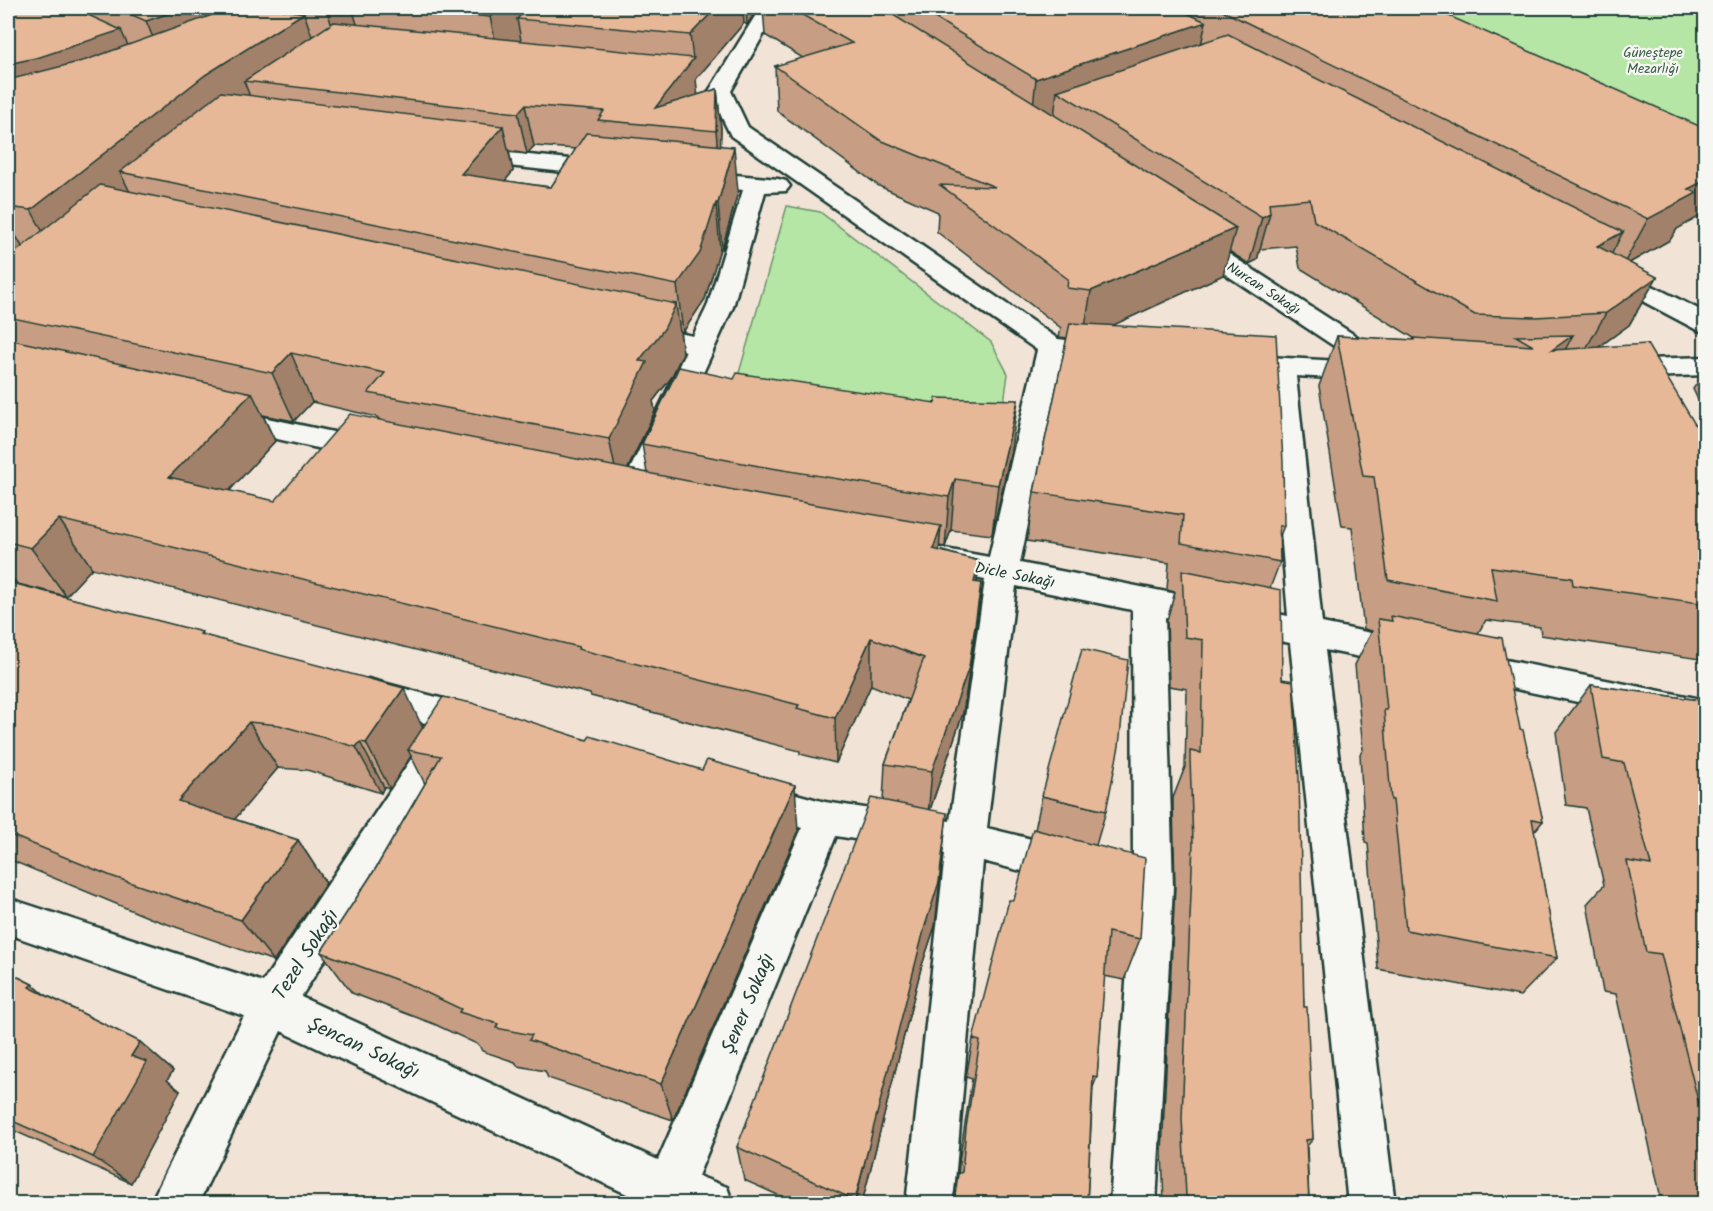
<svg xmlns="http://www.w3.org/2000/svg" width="1713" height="1211" font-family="Kalam,sans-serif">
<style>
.green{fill:#b6e6a5;stroke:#6a926c;stroke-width:1.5}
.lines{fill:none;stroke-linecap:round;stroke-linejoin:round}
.street-casing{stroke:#1f3d34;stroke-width:5}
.street{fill:#f6f6f2;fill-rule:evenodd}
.wall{fill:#c79e83;stroke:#1f3d34;stroke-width:1.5;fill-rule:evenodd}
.shaded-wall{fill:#a2816a;stroke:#1f3d34;stroke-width:1.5}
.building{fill:#e7b898;stroke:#1f3d34;stroke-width:1.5}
.labels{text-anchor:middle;stroke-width:4.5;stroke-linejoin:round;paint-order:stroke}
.far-park-label{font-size:14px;fill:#3d5f4b;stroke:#f6f6f2}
.far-street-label{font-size:14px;fill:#1f3d34;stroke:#f6f6f2}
.street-label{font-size:16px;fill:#1f3d34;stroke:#f6f6f2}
.near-street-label{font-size:20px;fill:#1f3d34;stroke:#f6f6f2}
</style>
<rect width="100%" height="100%" fill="#f2e3d7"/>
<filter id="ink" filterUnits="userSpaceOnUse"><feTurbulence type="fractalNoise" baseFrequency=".0167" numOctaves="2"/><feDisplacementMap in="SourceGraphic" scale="12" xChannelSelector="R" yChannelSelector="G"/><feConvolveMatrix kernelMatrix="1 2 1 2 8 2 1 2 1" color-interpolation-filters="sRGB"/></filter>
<g filter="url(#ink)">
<g class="green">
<polygon points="1397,8 1705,8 1705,140"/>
<polygon points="787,206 820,212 991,342 1008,374 999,438 728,411"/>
</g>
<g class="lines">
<g class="street-casing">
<g id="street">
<path d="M760,8H779L731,91L748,127L1058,339L1118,346L1122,352L1118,358L1108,360L1063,356L1020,563L1288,616L1268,374L1224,370L1220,364L1224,358L1234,355L1358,362L1180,244L1177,239L1180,234L1189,232L1198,234L1384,354L1388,360L1384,366L1379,367L1382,371L1378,377L1368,380L1296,376L1322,623L1410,641L1422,645L1427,654L1422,663L1410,667L1325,650L1395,1204H1348L1290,643L1165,617L1173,887L1156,1204H1110L1132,900L983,861L953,1204H906L945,854L836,836L698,1176L727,1187L733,1204H648L281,1031L198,1204H150L244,1016L8,934V898L263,982L431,729L439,727L356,703L350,693L356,683L368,679L478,708L491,713L496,723L491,733L478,738L458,732L462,740L457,751L301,997L658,1160L802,828L740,809L734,798L740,787L753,782L825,802L950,821L985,580L923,567L918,559L923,551L934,547L989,557L1037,350L731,136L709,91ZM1016,586L1132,610L1133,864L987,828Z"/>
<polygon points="468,149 611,163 619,165 622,170 619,175 611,177 460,161 457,156 460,151"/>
<polygon points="692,171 778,179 786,181 790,186 786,191 765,192 733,307 644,503 640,511 629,514 618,511 614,503 686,351 628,338 624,332 628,326 637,324 693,336 707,307 743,190 684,183 680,178 684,173"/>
<polygon points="1606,264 1615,267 1706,313 1706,332 1697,330 1597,277 1593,272 1597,267"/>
<polygon points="1706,357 1706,375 1617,378 1607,375 1603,369 1607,363 1617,360"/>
<polygon points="225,409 371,440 381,443 386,450 381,457 371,460 215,425 211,418 215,411"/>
<polygon points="1466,652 1706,700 1706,729 1454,676 1449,666 1454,656"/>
</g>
</g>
<use href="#street" class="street"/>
</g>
<g class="wall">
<path d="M8,8H758L747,25L744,23L696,79L697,95L717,89L721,129L720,145L738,192L722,249H720L705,299L683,332L680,331L683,353L671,378L653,401L655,411L628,469L647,473L642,444L1011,450L992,535L951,530L945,547L939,546V550L979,561L977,582L981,583L975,631L963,713L930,810L935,926L921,968L862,1203H796L744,1180L737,1147L883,801L885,764L908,700L871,685L836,763L800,754V751L591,696L590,694L92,568L66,596L18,584L205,635L423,728L798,831L673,1120L548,1078L545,1071L518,1066L515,1062L482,1051L479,1045L434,1024L352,993L321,952L376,868L425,784L411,756L390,789L384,787L381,793L307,770L278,768L234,819L298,840L326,883L274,961L150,918L8,859ZM534,146L576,149L551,187L505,181L513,171L509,151L527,154ZM312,402L377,417L379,419L275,501L229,491L275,441L263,415L294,421Z"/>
<polygon points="763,8 1431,8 1677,229 1670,240 1629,263 1657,277 1629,325 1599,347 1706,446 1706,660 1541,635 1540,627 1486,620 1478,633 1520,729 1543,821 1534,832 1557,958 1520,996 1378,969 1368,843 1365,842 1360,754 1363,750 1355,665 1372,631 1364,629 1352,527 1342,526 1319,386 1337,336 1413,340 1414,338 1300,268 1296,246 1260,249 1257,260 1249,264 1229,251 1223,275 1113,325 1284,526 1279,538 1280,562 1270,588 1282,679 1304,1007 1313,1139 1307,1146 1309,1203 1164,1203 1162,1152 1175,887 1173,805 1173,798 1185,767 1187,689 1169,686 1167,620 1175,592 1167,590 1169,563 1027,541 1034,492 1067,338 1059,337 1061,328 937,232 938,212 879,186 777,111 775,66 803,58 765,35"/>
<polygon points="1706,370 1706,417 1693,389"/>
<polygon points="1591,685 1706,701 1706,1203 1662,1203 1616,994 1603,992 1587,904 1604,885 1586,808 1566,805 1556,732"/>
<polygon points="1042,796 1106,811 1096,845 1140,939 1124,980 1104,976 1097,1077 1093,1087 1087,1203 952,1203 958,1178 959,1162 972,1079 966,1077 973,1039 1035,830"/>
<polygon points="8,972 32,984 44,994 140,1042 173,1071 167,1080 180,1091 131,1183 8,1128"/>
</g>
<g class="shaded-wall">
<polygon points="184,8 216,8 228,41 165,66 146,21"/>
<polygon points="326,8 352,8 358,27 338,44"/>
<polygon points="500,8 552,8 517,19 521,40 500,61 490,17"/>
<polygon points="716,8 743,8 744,23 696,79 698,98 655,108 693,59 690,35"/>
<polygon points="746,8 758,8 747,25"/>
<polygon points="304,13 319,57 244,81 252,102 120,172 132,196 57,258 31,210 205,75"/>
<polygon points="1206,22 1196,67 1057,91 1054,117 1031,125 1036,79"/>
<polygon points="121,30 141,75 8,115 8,64"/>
<polygon points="717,89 721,129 720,172 716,131"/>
<polygon points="525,105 534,146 527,154 518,113"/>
<polygon points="503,126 513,171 473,220 461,174"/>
<polygon points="734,147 738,192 722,249 718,203"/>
<polygon points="1706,180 1706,213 1677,229 1670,240 1622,267 1648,219 1688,189"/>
<polygon points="716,203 720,249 705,299 683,332 677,285"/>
<polygon points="1270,213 1257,260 1249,264 1262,217"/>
<polygon points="10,226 38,273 8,298 8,227"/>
<polygon points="1236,228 1223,275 1083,339 1091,291"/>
<polygon points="1623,232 1598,280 1597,246"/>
<polygon points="1657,277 1629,325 1579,361 1606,313"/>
<polygon points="676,304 683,353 671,378 653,401 655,411 619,487 609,439 639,361"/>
<polygon points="1573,335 1546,386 1552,350"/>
<polygon points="291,353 312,402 294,421 272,373"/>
<polygon points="252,393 275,441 197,526 169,477"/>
<polygon points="1018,400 1011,450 992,535 998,485"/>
<polygon points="955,479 951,530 945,547 949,497"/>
<polygon points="59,519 92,568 66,596 31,548"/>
<polygon points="941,526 937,574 933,549"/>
<polygon points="979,561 974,609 974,582"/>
<polygon points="8,572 45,620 8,589"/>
<polygon points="981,583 975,631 963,713 928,815 932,771"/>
<polygon points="871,638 871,685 836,763 835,718"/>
<polygon points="404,688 426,735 408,750 411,756 390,789 366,743"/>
<polygon points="249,722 278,768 213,845 178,801"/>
<polygon points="360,742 384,787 381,793 356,747"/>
<polygon points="795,785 798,831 673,1120 661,1084"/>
<polygon points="947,813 935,926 921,968 862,1203 855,1203"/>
<polygon points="298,840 326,883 274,961 241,920"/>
<polygon points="32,984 69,1015 29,987"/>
<polygon points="140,1042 173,1071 167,1080 180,1091 131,1183 93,1157 131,1056"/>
</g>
<g class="building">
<polygon points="8,8 73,8 121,30 40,57 8,64"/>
<polygon points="116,8 184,8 146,21"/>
<polygon points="232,8 273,8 304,13 205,75 31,210 8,207 8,80 86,60"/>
<polygon points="392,8 500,8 490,17"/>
<polygon points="528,8 716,8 690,35 517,19"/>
<polygon points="790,8 882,8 1236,228 1091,291 1067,288 1068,279 940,185 995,187 880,140 775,66 852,43"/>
<polygon points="918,8 1176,8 1206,22 1036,79"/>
<polygon points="1217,8 1431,8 1706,129 1706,180 1688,189 1697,193 1648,219"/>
<polygon points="334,22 694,58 655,108 717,89 716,131 598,120 604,111 525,105 518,113 244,81"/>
<polygon points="1228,34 1623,232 1597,246 1657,277 1606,313 1536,317 1475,315 1314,221 1310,199 1269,203 1270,213 1262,217 1057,91"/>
<polygon points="221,92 503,126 461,174 547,187 551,187 586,133 734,147 718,203 716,203 700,253 677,285 120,172"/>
<polygon points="100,185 676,304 664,329 639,361 647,362 609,439 368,393 385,373 291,353 272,373 8,317 8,258"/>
<polygon points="1070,323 1276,335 1283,462 1284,526 1279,526 1280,562 1181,543 1183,515 1034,492"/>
<polygon points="1573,335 1552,350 1647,344 1702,436 1706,446 1706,604 1573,585 1572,578 1491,567 1497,601 1388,580 1374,477 1363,476 1337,336 1414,340 1414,338 1533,346 1516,336"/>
<polygon points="8,339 252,393 169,477 275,501 350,414 759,495 941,526 933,549 979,561 974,582 981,583 969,667 932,771 885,764 924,658 871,638 835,718 797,708 799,705 578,649 579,647 59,519 31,548 8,542"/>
<polygon points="679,367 734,379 737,373 935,403 936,398 1018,400 998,485 955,479 949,497 759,466 642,444"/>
<polygon points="1182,570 1281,590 1282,679 1293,681 1299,778 1304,1007 1307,1007 1313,1139 1306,1140 1309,1203 1197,1203 1186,1196 1182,1118 1193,843 1190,759 1190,751 1201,753 1203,640 1185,637"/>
<polygon points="8,582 202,632 200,634 404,688 366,743 360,742 356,747 279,725 249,722 178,801 298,840 241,920 111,876 8,834"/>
<polygon points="1391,616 1502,638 1520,729 1523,730 1543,821 1532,819 1557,958 1406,930 1393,800 1391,800 1384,710 1387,710 1378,619 1392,621"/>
<polygon points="1082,649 1128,660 1119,746 1106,811 1042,796"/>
<polygon points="1591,685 1706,701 1706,1132 1661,954 1646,952 1627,861 1651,865 1624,763 1603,759"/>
<polygon points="443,697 472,703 587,740 590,736 702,770 707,760 795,785 661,1084 529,1040 532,1035 496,1028 498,1024 459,1012 461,1009 408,984 321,952 376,868 441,756 408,750"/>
<polygon points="871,798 947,813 939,882 925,926 855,1200 737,1147"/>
<polygon points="1033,829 1145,858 1140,939 1108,932 1097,1077 1093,1076 1087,1203 954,1203 958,1174 962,1172 966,1128 980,1041 973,1039 1009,900 1014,900"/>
<polygon points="8,972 32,984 29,987 140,1042 131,1056 147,1062 93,1157 8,1119"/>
</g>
</g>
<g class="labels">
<g class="far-park-label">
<text x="1653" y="57">Güneştepe<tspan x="1653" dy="16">Mezarlığı</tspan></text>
</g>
<g class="far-street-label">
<text transform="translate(1264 288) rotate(33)" y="5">Nurcan Sokağı</text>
</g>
<g class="street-label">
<text transform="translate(1015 574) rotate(11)" y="6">Dicle Sokağı</text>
</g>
<g class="near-street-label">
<text transform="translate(305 954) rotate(-57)" y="7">Tezel Sokağı</text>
<text transform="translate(747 1003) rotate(-67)" y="7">Şener Sokağı</text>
<text transform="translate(364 1047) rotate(25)" y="7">Şencan Sokağı</text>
</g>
</g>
<rect width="1713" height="1211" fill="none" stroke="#f6f6f2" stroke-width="30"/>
<rect x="15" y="15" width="1683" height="1181" fill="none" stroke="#1f3d34" stroke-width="2" filter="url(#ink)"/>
</svg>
